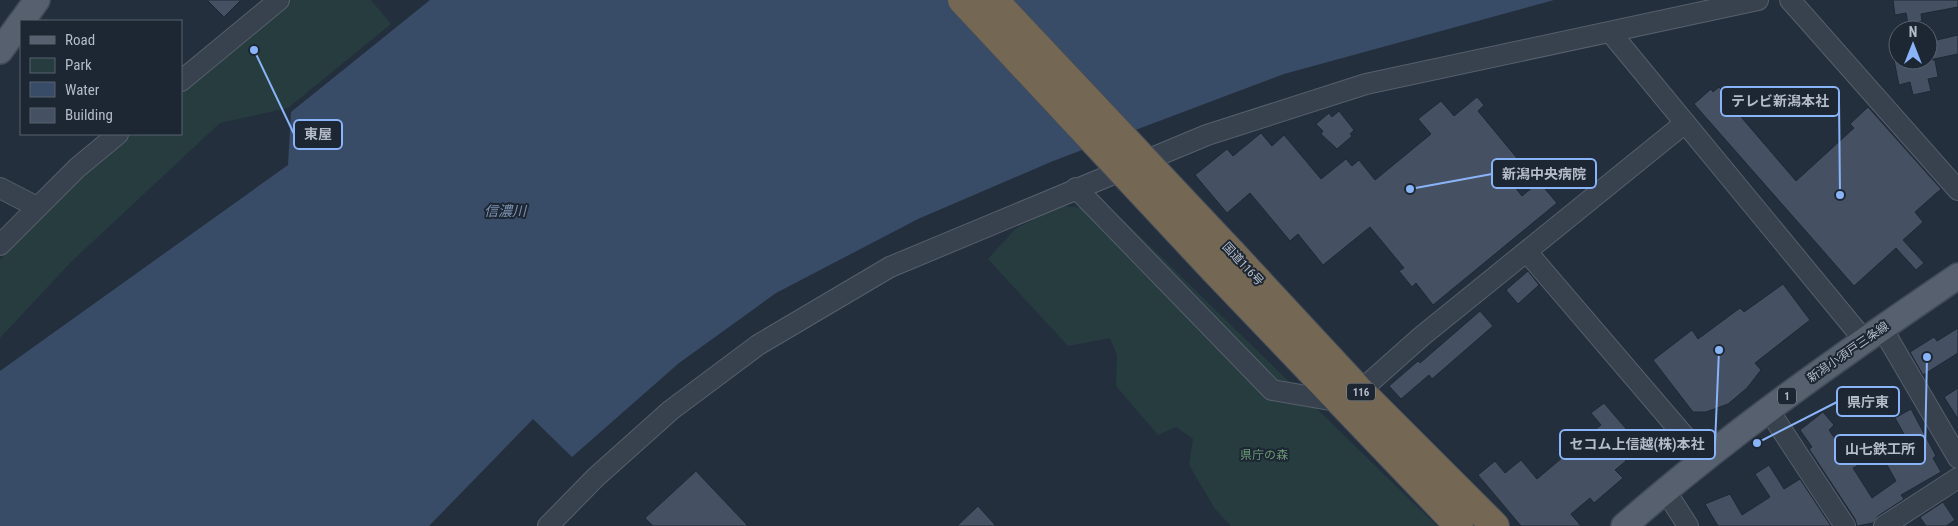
<svg xmlns="http://www.w3.org/2000/svg" width="1958" height="526" font-family="'Roboto Condensed','Noto Sans JP',sans-serif">
<style>
.green{fill:#263c3f}
.water{fill:#394c67}
.building{fill:#455162;stroke:#1f2835}
.lines{fill:none;stroke-linecap:round;stroke-linejoin:round}
.minor-casing{stroke:#565f6c;stroke-width:22}
.major-casing{stroke:#414a57;stroke-width:28}
.highway-casing{stroke:#434c59;stroke-width:30}
.minor{stroke:#38414e;stroke-width:20}
.major{stroke:#56606e;stroke-width:25}
.highway{stroke:#746855;stroke-width:28}
.highway-bridge-casing{stroke:#434c59;stroke-width:30;stroke-linecap:butt}
.highway-bridge{stroke:#746855;stroke-width:28}
.labels{text-anchor:middle;stroke-width:4;stroke-linejoin:round;paint-order:stroke}
.shield{fill:#1d2633;stroke:#878f9c;stroke-width:1}
.shield-label{font-size:11px;font-weight:bold;fill:#b4bcc9}
.street-label{font-size:12px;fill:#b4bcc9;stroke:#1d2633}
.park-label{font-size:12px;fill:#6b9a76;stroke:#1d2633}
.water-label{font-size:14px;font-style:italic;fill:#7c92b1;stroke:#1d2633}
.leader{fill:none;stroke:#8ab4f8;stroke-width:2}
.callout-dot{fill:#8ab4f8;stroke:#1d2633;stroke-width:2}
.callout{fill:#1d2633;stroke:#8ab4f8;stroke-width:2}
.callout-label{font-size:14px;text-anchor:middle;font-weight:bold;fill:#b4bcc9}
</style>
<rect width="100%" height="100%" fill="#242f3e"/>
<g class="green">
<polygon points="286,0 371,0 391,24 288,108 220,123 72,261 0,338 0,260 20,237 126,134 181,134 181,87"/>
<polygon points="1060,206 1113,210 1437,526 1231,526 1215,509 1189,465 1193,439 1176,427 1158,435 1116,386 1117,355 1110,338 1068,346 988,259 1015,229"/>
</g>
<polygon class="water" points="430,0 1554,0 1284,74 1053,161 918,219 776,293 679,363 572,457 533,419 429,526 0,526 0,371 288,165 291,112"/>
<g class="building">
<polygon points="207,0 241,0 224,17"/>
<polygon points="1893,0 1958,0 1958,7 1921,14 1922,21 1908,24 1906,13 1895,15"/>
<polygon points="1958,35 1958,54 1929,60 1935,60 1938,77 1928,79 1931,91 1913,95 1910,82 1899,85 1894,60 1928,60 1928,42"/>
<polygon points="1719,87 1732,102 1730,104 1796,181 1854,128 1850,124 1868,107 1941,189 1915,212 1923,222 1903,240 1924,263 1916,270 1896,248 1854,286 1694,104 1711,89 1713,92"/>
<polygon points="1477,97 1484,105 1478,111 1521,163 1506,176 1522,196 1539,182 1557,203 1433,305 1416,283 1412,287 1399,271 1404,268 1370,227 1323,265 1298,234 1290,241 1250,193 1227,213 1195,175 1227,149 1233,156 1261,133 1272,146 1284,135 1321,179 1346,159 1352,166 1359,160 1375,180 1431,134 1418,119 1441,101 1454,116"/>
<polygon points="1339,111 1354,130 1350,134 1352,136 1337,149 1321,134 1323,131 1316,124 1329,113 1332,117"/>
<polygon points="1528,271 1539,285 1518,304 1506,290"/>
<polygon points="1783,284 1810,320 1755,363 1761,370 1747,388 1728,404 1706,412 1693,412 1653,360 1692,330 1698,339 1740,308 1744,312"/>
<polygon points="1480,311 1493,326 1432,379 1429,375 1401,399 1389,386 1418,361 1420,363"/>
<polygon points="1958,328 1958,353 1923,375 1910,352 1934,337 1937,341"/>
<polygon points="1958,388 1958,419 1944,397"/>
<polygon points="1604,403 1639,444 1623,458 1626,461 1615,470 1623,478 1594,503 1590,498 1571,514 1581,526 1521,526 1478,475 1495,461 1505,473 1521,460 1537,479 1601,425 1591,413"/>
<polygon points="1911,409 1936,456 1933,458 1941,472 1901,495 1904,499 1878,516 1873,523 1857,526 1855,519 1809,449 1812,447 1800,430 1823,412 1834,425 1829,430 1844,452 1847,450 1857,466 1853,468 1872,498 1896,481 1882,456 1908,441 1895,418"/>
<polygon points="1769,465 1784,489 1800,479 1831,526 1718,526 1705,504 1730,494 1742,515 1770,497 1755,474"/>
<polygon points="696,471 748,526 653,526 645,518"/>
<polygon points="1943,502 1955,520 1946,526 1926,526 1920,517"/>
<polygon points="978,506 996,526 957,526"/>
</g>
<g class="lines">
<g class="minor-casing">
<g id="minor">
<polyline points="1790,0 1958,190"/>
<polyline points="1611,33 1864,340"/>
<polyline points="181,81 279,0"/>
<polyline points="0,188 37,207"/>
<polyline points="1076,188 1272,390 1342,402"/>
<polyline points="0,245 77,168 118,134"/>
<polyline points="1527,252 1704,459"/>
<polyline points="1882,328 1958,458"/>
<polyline points="1360,391 1422,336 1685,123"/>
<polyline points="1768,409 1845,526"/>
<polyline points="1665,490 1688,526"/>
<polyline points="548,526 596,477 671,410 758,345 890,267 1207,135 1366,84 1758,0"/>
<polyline points="1884,526 1958,478"/>
</g>
</g>
<g class="major-casing">
<g id="major">
<polyline points="22,21 37,0"/>
<polyline points="0,51 21,22"/>
<path d="M1624,526C1729,434 1843,354 1958,276"/>
</g>
</g>
<g class="highway-casing">
<g id="highway">
<polyline points="1232,253 1360,391 1495,526"/>
<polyline points="1215,271 1459,526"/>
</g>
</g>
<use href="#minor" class="minor"/>
<use href="#major" class="major"/>
<use href="#highway" class="highway"/>
<g class="highway-bridge-casing">
<g id="highway-bridge">
<polyline points="962,0 1215,271"/>
<polyline points="994,0 1232,253"/>
</g>
</g>
<use href="#highway-bridge" class="highway-bridge"/>
</g>
<g class="labels">
<g class="shield">
<rect x="1347" y="383.5" width="28" height="17" rx="4"/>
<rect x="1778" y="387.5" width="18" height="17" rx="4"/>
</g>
<g class="shield-label">
<text x="1361" y="396">116</text>
<text x="1787" y="400">1</text>
</g>
<g class="street-label">
<text transform="translate(1243 264) rotate(47)" y="4">国道116号</text>
<text transform="translate(1848 352) rotate(-35)" y="4">新潟小須戸三条線</text>
</g>
<g class="park-label">
<text x="1264" y="459">県庁の森</text>
</g>
<g class="water-label">
<text x="505" y="216">信濃川</text>
</g>
</g>
<path class="leader" d="M1840 195L1839 102M254 50L294 134M1410 189L1492 174M1757 443L1837 402M1719 350L1715 444M1927 357L1925 450"/>
<g class="callout-dot">
<circle cx="1840" cy="195" r="5"/>
<circle cx="254" cy="50" r="5"/>
<circle cx="1410" cy="189" r="5"/>
<circle cx="1757" cy="443" r="5"/>
<circle cx="1719" cy="350" r="5"/>
<circle cx="1927" cy="357" r="5"/>
</g>
<g class="callout">
<rect x="1721" y="87" width="118" height="29" rx="5"/>
<rect x="294" y="120" width="48" height="29" rx="5"/>
<rect x="1492" y="159" width="104" height="29" rx="5"/>
<rect x="1837" y="387" width="62" height="29" rx="5"/>
<rect x="1560" y="430" width="155" height="29" rx="5"/>
<rect x="1835" y="435" width="90" height="29" rx="5"/>
</g>
<g class="callout-label">
<text x="1780" y="106">テレビ新潟本社</text>
<text x="318" y="139">東屋</text>
<text x="1544" y="179">新潟中央病院</text>
<text x="1868" y="407">県庁東</text>
<text x="1637" y="449">セコム上信越(株)本社</text>
<text x="1880" y="454">山七鉄工所</text>
</g>
<rect x="20" y="20" width="162" height="115" fill="#1d2633" stroke="#59626f"/>
<rect x="30" y="36" width="25" height="8" fill="#56606e" stroke="#59626f"/>
<text x="65" y="45" font-size="15" fill="#b4bcc9">Road</text>
<rect x="30" y="58" width="25" height="15" fill="#263c3f" stroke="#59626f"/>
<text x="65" y="70" font-size="15" fill="#b4bcc9">Park</text>
<rect x="30" y="82" width="25" height="15" fill="#394c67" stroke="#59626f"/>
<text x="65" y="95" font-size="15" fill="#b4bcc9">Water</text>
<rect x="30" y="108" width="25" height="15" fill="#455162" stroke="#59626f"/>
<text x="65" y="120" font-size="15" fill="#b4bcc9">Building</text>
<g transform="translate(1913 45)"><circle r="24" fill="#1d2633" stroke="#59626f"/>
<path d="M0-4L9 19L0 12L-9 19Z" fill="#8ab4f8"/>
<text y="-8" font-size="14" font-weight="bold" text-anchor="middle" fill="#b4bcc9">N</text>
</g>
</svg>
